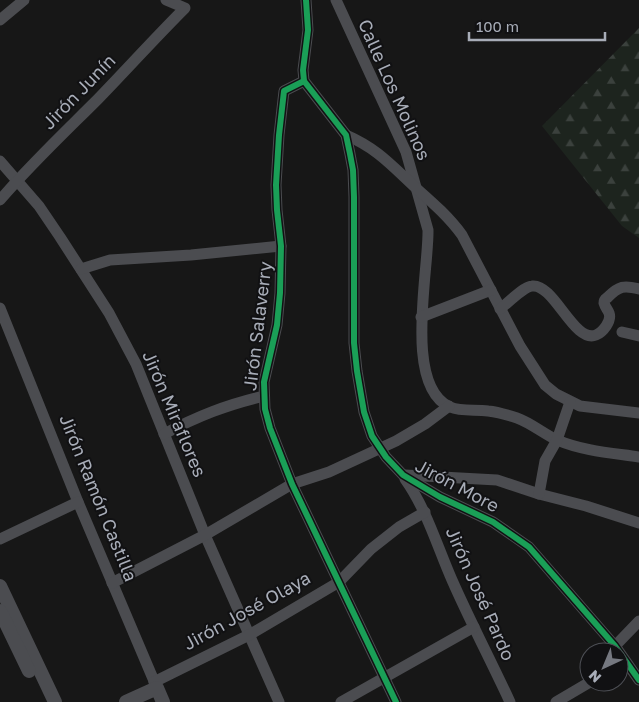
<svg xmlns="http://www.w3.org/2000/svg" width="639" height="702" font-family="'Golos Text',sans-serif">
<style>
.forest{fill:url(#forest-firs)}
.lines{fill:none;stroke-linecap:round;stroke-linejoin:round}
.minor{stroke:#4b4c50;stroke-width:11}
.tertiary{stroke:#4b4c50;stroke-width:14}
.cycleway-casing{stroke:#111113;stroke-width:9}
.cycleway{stroke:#1a9f57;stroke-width:6}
.labels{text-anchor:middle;stroke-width:4;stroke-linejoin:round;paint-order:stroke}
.street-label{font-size:18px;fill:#a8adb8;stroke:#111113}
</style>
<defs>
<pattern id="forest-firs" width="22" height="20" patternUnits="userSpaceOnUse" patternTransform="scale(1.25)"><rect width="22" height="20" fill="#1d241e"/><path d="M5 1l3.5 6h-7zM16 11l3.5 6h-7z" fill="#3b413d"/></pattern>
</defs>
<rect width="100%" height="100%" fill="#171717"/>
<polygon class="forest" points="639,28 639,238 622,226 542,126"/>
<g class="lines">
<g class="minor">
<polyline points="306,0 308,30 303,70 304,81 346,135 350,154 353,170 354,197 354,343 357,371 364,412 372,436 386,457 403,475 440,497 493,522 529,547 615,646 639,680"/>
<path d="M336,0L406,152L428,230C429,270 403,386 450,407C462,412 476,409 488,411C498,412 508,415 517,418C531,423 544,434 557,440C583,451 612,453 639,457"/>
<polyline points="0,20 24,0"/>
<polyline points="304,81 284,91 279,135 276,185 277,210 281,246 280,293 277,325 264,382 265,409 270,428 292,484 396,702"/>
<path d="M346,135C378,149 391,165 416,188C433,203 449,217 462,235L520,346L545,385L556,394L580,406L639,413"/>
<polyline points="0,161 39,206 60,237 109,313 136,364 205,535 279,702"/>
<path d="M0,200C31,164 65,132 98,99C127,69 155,38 185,8L166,0"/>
<polyline points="81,269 110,260 191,255 281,246"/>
<polyline points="0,308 78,502 157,688"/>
<path d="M500,309C508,303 523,287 532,286C554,283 574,344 596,335C603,332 612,321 609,313C608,310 605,307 604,303C604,299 606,299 608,297C619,286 624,285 639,289"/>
<polyline points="421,317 491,290"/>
<polyline points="622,332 639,336"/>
<path d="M164,434C198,416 226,405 264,396"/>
<polyline points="405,475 497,480 539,494 586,506 639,523"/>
<path d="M405,479C427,510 437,546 452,580C470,621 491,661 510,702"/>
<polyline points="539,494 545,461 557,440 570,402"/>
<polyline points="0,539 78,502"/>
<polyline points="112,583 205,535 292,484 329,472 396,441 425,424 449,406"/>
<polyline points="615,646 639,621"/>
<polyline points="154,682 249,635 339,582 371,549 399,527 425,512"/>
<polyline points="341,702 474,627"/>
<polyline points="556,702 590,682"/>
</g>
<g class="tertiary">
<polyline points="0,586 55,702"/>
<polyline points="0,611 29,671"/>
<polyline points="126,702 157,688 163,702"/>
</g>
<g class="cycleway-casing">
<g id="cycleway">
<polyline points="306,0 308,30 303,70 304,81 346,135 350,154 353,170 354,197 354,343 357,371 364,412 372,436 386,457 403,475 440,497 493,522 529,547 615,646 639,680"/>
<polyline points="304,81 284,91 279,135 276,185 277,210 281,246 280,293 277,325 264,382 265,409 270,428 292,484 396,702"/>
</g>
</g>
<use href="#cycleway" class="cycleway"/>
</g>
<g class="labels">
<g class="street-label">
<text transform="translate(394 90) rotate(66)" y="6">Calle Los Molinos</text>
<text transform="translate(79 92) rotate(-46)" y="6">Jirón Junín</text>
<text transform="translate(258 326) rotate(-83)" y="6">Jirón Salaverry</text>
<text transform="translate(174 414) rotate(67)" y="6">Jirón Miraflores</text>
<text transform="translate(457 486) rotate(28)" y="6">Jirón More</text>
<text transform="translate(98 498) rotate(68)" y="6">Jirón Ramón Castilla</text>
<text transform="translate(480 594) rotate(66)" y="6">Jirón José Pardo</text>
<text transform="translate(247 611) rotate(-29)" y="6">Jirón José Olaya</text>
</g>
</g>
<g transform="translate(604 667) rotate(224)"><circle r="24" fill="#111113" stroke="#4d4f55"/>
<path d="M0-4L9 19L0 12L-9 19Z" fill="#757880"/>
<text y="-8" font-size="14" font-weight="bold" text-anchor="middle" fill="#a8adb8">N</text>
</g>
<path d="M469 32v8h136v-8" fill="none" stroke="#a8adb8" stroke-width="2.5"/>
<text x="476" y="32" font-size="15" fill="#a8adb8" stroke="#111113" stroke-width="4" paint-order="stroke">100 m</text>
</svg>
